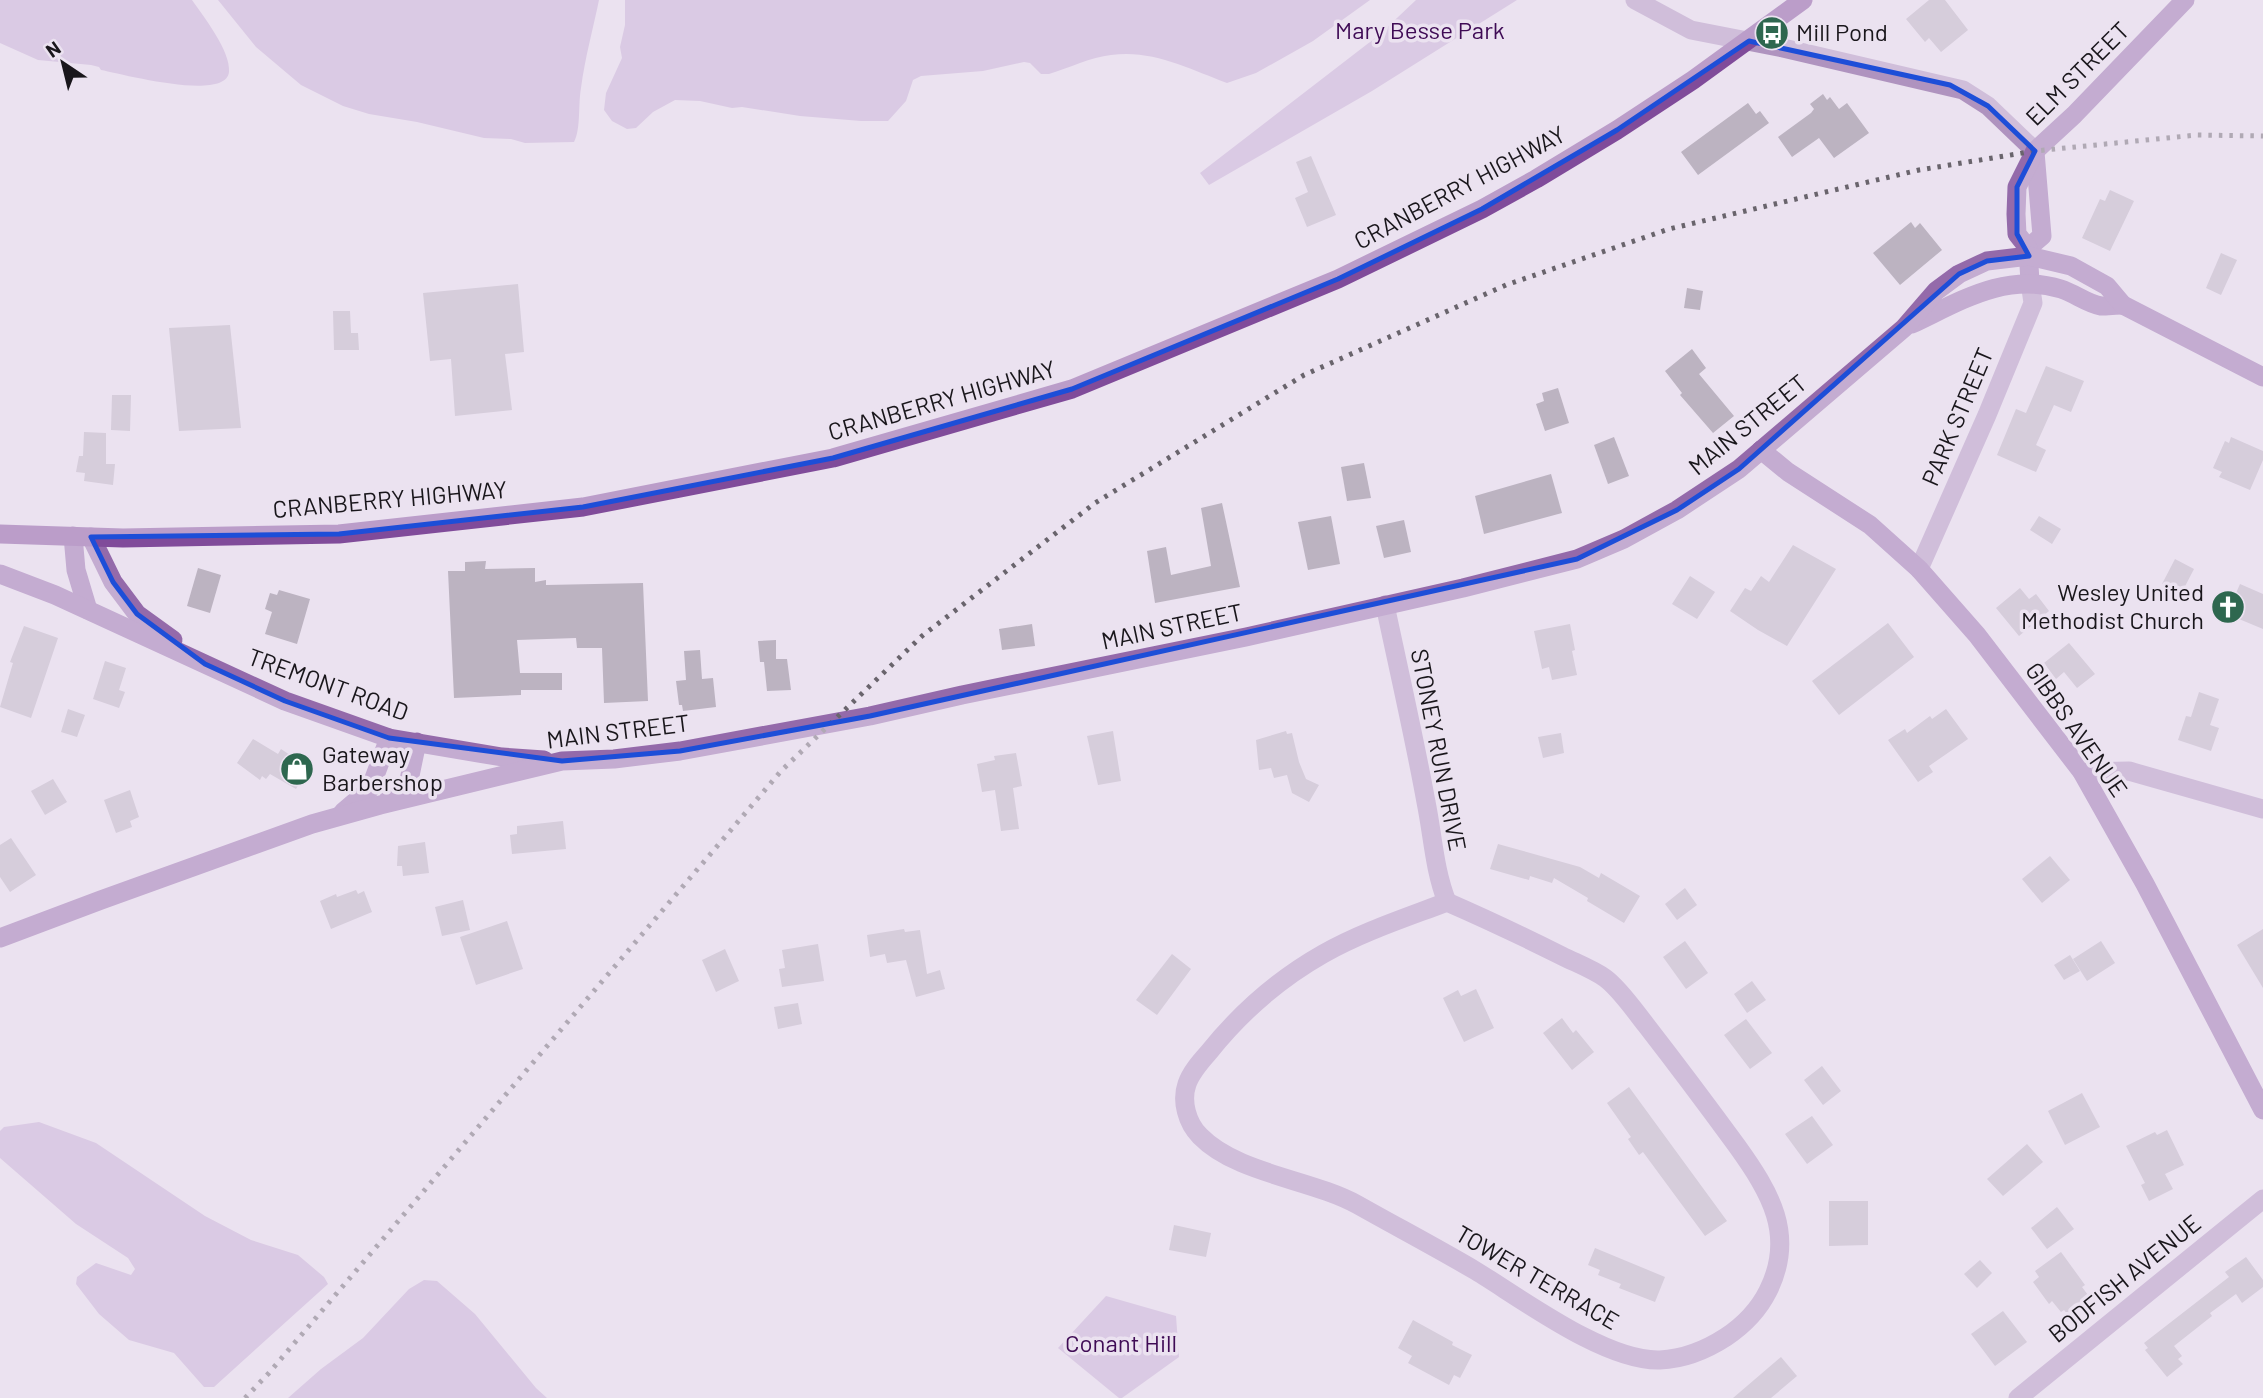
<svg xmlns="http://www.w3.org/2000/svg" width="2263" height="1398" font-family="Barlow,sans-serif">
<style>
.green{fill:#c6aed4}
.building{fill:#bcb3c1}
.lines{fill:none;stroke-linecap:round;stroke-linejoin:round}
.minor{stroke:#af93bf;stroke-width:19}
.secondary{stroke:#946aaa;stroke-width:19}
.primary{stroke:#804b9a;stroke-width:19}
.rail{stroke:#69646c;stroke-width:5;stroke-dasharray:3.5 7;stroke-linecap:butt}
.marked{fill:none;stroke:#1d4ed8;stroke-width:5;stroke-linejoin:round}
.labels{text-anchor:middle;stroke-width:7;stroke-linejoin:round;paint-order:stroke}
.park-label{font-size:24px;fill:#3f0b55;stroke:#ebe2f0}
.poi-label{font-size:24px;fill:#19161b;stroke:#ebe2f0;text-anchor:start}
.street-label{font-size:24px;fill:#19161b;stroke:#ebe2f0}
</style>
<rect width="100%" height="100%" fill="#ebe2f0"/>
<g class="green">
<path d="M0,0H192C203,16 231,51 229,72C226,102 122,74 101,70L99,67L91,65L38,60L0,43Z"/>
<path d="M218,0H599C593,29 585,58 581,88C578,105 581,129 574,142L525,143L511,139L484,138L417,122L369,114L343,106L301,85L256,47Z"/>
<path d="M625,0H1370L1313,41L1256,73L1227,83C1190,69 1152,49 1111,55C1091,57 1069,68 1049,74H1041L1030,63L1024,62L983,71L921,76L913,80L906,101L888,121H861L800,116L742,107L732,108L700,101L675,100L653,112L636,128L627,129L612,121L604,110L606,93L622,58L620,47L625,25Z"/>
<polygon points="1416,0 1517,0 1372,91 1209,185 1200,173 1379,35"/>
<polygon points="39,1122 96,1143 205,1216 251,1240 298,1255 324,1277 328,1284 214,1387 204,1387 174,1353 129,1340 99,1314 76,1284 77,1277 96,1263 131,1275 135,1269 128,1258 76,1224 0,1158 0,1131 4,1127"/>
<polygon points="424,1280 437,1281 475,1314 536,1388 547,1398 288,1398 321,1369 363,1338 409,1289"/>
<polygon points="1106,1296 1176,1316 1179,1357 1122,1398 1119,1398 1058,1348"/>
</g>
<g class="building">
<polygon points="1929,0 1945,0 1968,30 1941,52 1929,38 1925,42 1906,19"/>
<polygon points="1823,94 1827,100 1830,97 1839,109 1847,103 1869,133 1834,158 1819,138 1792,157 1778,137 1811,113 1814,109 1810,104"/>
<polygon points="1748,103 1756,114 1760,111 1769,123 1698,175 1681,152"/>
<polygon points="1311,156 1336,215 1307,227 1295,198 1308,192 1296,162"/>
<polygon points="2110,190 2134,201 2110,251 2082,238 2100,199 2105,201"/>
<polygon points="1911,222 1915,228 1920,223 1942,250 1900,285 1873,253"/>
<polygon points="2221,253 2237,260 2221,295 2206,288"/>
<polygon points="518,284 524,352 505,354 512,410 455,416 451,359 430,361 423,293"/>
<polygon points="1687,288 1703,291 1700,310 1684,308"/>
<polygon points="333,311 350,311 351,333 358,333 359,350 334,350"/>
<polygon points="230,325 241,428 179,431 169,328"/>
<polygon points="1692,349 1706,368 1699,374 1734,416 1713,433 1680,395 1682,393 1665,371"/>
<polygon points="2046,366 2084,381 2071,412 2054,405 2036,445 2046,450 2036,472 1997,455 2016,409 2026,413"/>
<polygon points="1558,388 1569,423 1545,431 1536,404 1544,401 1542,393"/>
<polygon points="112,395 131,395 130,431 111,430"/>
<polygon points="84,432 106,433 106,464 115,464 113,485 84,481 85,473 76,472 79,456 83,456"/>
<polygon points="1614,437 1629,476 1608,484 1594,445"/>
<polygon points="2231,437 2263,451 2263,460 2250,490 2219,477 2222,472 2213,468 2225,441 2229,443"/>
<polygon points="1364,463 1371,498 1347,501 1341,467"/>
<polygon points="1551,474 1562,513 1484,534 1475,496"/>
<polygon points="1222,503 1240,587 1155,603 1147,551 1166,547 1171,575 1211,566 1201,508"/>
<polygon points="1331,516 1340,564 1308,570 1298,522"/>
<polygon points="2039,516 2061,529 2052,544 2030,530"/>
<polygon points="1404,520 1411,552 1384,558 1376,526"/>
<polygon points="1793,545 1836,569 1787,646 1758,630 1730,611 1745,588 1751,591 1761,576 1769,582"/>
<polygon points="2175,559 2194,569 2181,594 2162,584"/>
<polygon points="486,561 485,569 535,568 535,582 546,580 546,585 643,583 648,701 604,703 602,648 577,648 576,638 517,640 520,673 562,673 562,690 521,690 521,695 454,698 448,571 465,571 465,562"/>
<polygon points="198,568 221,575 210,613 187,606"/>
<polygon points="1690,576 1715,592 1697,619 1672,604"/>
<polygon points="2240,584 2263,594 2263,629 2227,614"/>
<polygon points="2020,588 2029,599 2036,594 2049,611 2019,636 1996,608"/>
<polygon points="279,590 310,599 297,644 265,634 272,612 265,609 270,593 277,595"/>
<polygon points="1888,623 1914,657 1839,715 1812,681"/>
<polygon points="1032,624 1035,646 1002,650 999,629"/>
<polygon points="1570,624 1575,650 1572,651 1577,675 1552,680 1549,667 1542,669 1534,631"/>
<polygon points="24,626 58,638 31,718 0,707 13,663 10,662"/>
<polygon points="776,640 776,659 787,659 791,690 767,691 764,662 760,662 758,641"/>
<polygon points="2069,643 2095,674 2077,688 2064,672 2056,679 2044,663"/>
<polygon points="700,650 702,679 713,678 716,707 683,711 682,705 679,705 676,681 686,680 684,651"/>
<polygon points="105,661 126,668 119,690 125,692 119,708 93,699"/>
<polygon points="2199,692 2219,699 2210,725 2219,728 2211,751 2178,740 2186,716 2191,717"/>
<polygon points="68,709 85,715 77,737 61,732"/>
<polygon points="1946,709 1968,739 1929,766 1933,772 1918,782 1888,740 1905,729 1907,733 1930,716 1932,719"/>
<polygon points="1113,731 1121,781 1098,785 1087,736"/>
<polygon points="1286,731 1287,734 1292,733 1299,762 1306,779 1319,785 1309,802 1292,793 1287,775 1274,778 1271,768 1259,770 1256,740"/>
<polygon points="1561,733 1564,753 1543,758 1538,737"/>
<polygon points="253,739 278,754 281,749 293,757 296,752 312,761 296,789 270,774 266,779 262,776 260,780 237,763"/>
<polygon points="1016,753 1022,786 1013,788 1019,829 1001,831 995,790 982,792 977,764 995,760 994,756"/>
<polygon points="53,779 67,802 45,815 31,791"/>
<polygon points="130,790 139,817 130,821 132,827 116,833 104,800"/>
<polygon points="563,821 566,849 512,854 510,835 517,834 517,826"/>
<polygon points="11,838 36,875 10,892 0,877 0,845"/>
<polygon points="425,842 429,873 403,876 402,866 397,866 398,846"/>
<polygon points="1498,844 1580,867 1599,878 1601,873 1640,896 1624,923 1587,901 1588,898 1554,878 1552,883 1530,876 1529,880 1490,869"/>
<polygon points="2050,856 2070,880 2042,903 2022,879"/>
<polygon points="1685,888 1697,905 1677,920 1665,904"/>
<polygon points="356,890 358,894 364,891 372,912 331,929 320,901 336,894 337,897"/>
<polygon points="463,900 470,930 442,936 435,907"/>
<polygon points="507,921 523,969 476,985 460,937"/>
<polygon points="904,929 905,932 920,930 927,974 940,970 945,989 916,997 906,960 887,963 885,954 870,957 867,935"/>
<polygon points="2263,929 2263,988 2237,945"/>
<polygon points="1685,941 1708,973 1686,989 1663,957"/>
<polygon points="2101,941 2115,963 2087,981 2073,959"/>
<polygon points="818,944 824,981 782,987 779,969 785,968 782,950"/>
<polygon points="725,949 739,981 716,992 702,960"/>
<polygon points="1172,954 1191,969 1157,1015 1136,1000"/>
<polygon points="2070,955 2080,971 2064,980 2054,965"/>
<polygon points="1752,981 1766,1000 1747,1013 1734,994"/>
<polygon points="1476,989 1494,1028 1464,1042 1443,998 1458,990 1461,996"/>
<polygon points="798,1003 802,1024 778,1029 774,1007"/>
<polygon points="1562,1018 1573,1033 1576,1030 1594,1052 1572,1070 1543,1033"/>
<polygon points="1746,1019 1772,1053 1750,1069 1724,1035"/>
<polygon points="1822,1066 1841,1091 1823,1105 1804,1080"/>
<polygon points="1629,1087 1727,1221 1705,1236 1643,1152 1639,1155 1628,1139 1631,1137 1607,1103"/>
<polygon points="2082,1093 2100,1127 2065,1145 2048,1111"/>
<polygon points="1812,1116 1833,1145 1807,1164 1785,1134"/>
<polygon points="2167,1130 2184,1165 2165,1174 2173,1189 2149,1201 2141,1185 2145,1183 2126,1146 2155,1132 2157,1135"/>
<polygon points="2027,1144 2043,1162 2003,1196 1987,1179"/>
<polygon points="1829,1201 1868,1201 1868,1245 1829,1246"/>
<polygon points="2057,1207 2074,1229 2047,1249 2031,1228"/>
<polygon points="1174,1225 1211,1233 1206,1257 1169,1250"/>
<polygon points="1595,1248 1665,1277 1655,1302 1619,1288 1621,1284 1598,1275 1600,1270 1588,1265"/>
<polygon points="2061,1252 2085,1285 2082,1287 2091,1299 2069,1316 2064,1310 2061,1312 2052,1301 2049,1304 2033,1282 2039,1277 2035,1271"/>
<polygon points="2246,1257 2263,1280 2263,1287 2242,1303 2236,1294 2210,1313 2212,1316 2174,1346 2182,1356 2178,1359 2183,1364 2167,1377 2145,1350 2148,1348 2144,1343 2229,1277 2225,1272"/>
<polygon points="1980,1260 1992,1273 1977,1288 1964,1274"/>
<polygon points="2003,1311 2027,1342 1995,1366 1971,1334"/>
<polygon points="1413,1320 1453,1342 1452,1345 1472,1355 1460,1378 1454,1375 1449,1385 1408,1363 1412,1356 1398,1348"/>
<polygon points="1781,1357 1797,1376 1771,1398 1733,1398"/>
</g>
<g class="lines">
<g class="minor">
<polyline points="1635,0 1691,30 1783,48 1963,90 1988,106 2035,151"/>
<polyline points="1919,569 1987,415 2033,303 2030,282"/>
<path d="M1385,605C1399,671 1414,736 1426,802C1433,836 1434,869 1447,902"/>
<polyline points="2082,772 2129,771 2263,809"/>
<path d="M1447,902C1486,919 1524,937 1562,956C1576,963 1592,969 1605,978C1619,988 1635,1011 1646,1025C1677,1065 1707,1105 1737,1146C1770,1192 1796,1235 1768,1291C1758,1311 1744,1325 1726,1337C1706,1350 1683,1359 1660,1360C1606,1362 1522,1299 1476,1271C1437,1248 1397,1227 1358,1205C1311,1179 1237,1174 1200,1136C1187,1123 1181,1101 1187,1084C1191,1072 1201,1061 1209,1052C1241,1012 1279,979 1323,954C1362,932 1405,918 1447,902Z"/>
<polyline points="2018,1398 2263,1199"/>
</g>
<g class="secondary">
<polyline points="2028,248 2042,236 2035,152"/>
<polyline points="2030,282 2028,248 2017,234 2016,214 2017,187 2035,151 2074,115 2185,0"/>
<path d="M1912,324C1961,301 2005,272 2061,289C2074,293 2088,304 2101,306C2108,306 2116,305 2123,305"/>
<polyline points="1761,450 1788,472 1870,525 1919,569 1977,635 2082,772 2145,884 2263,1110"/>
<polyline points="73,536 76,570 88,610"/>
<polyline points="91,537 113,582 137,614 173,640"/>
<polyline points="0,574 55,595 285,701 389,738 502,757 544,760"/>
<polyline points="389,798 408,785 417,742"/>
<polyline points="343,812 370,789 389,738"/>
<polyline points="0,938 101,900 312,824 380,805 562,761 614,759 680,751 870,716 962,695 1246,637 1463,588 1577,559 1624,539 1677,510 1739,469 1904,328 1936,291 1959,274 1987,261 2029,256 2071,266 2107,286 2123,305 2263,377"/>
</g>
<polyline class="primary" points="0,534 123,538 339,534 583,507 833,458 1072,389 1338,279 1482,209 1536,179 1617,130 1693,80 1803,0"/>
<polyline class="rail" points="245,1398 269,1373 781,771 922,636 1095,503 1304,375 1506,285 1669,229 1919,170 2035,151 2197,135 2263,136"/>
</g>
<path d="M0 0H2263V1398H0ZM1749,41L1950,85L1988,106L2035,151L2017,187V234L2029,256L1987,261L1959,274L1739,469L1677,510L1577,559L870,716L680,751L562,761L389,738L285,701L205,664L137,614L113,582L91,537L339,534L583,507L833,458L1072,389L1338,279L1482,209L1617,130Z" fill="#ebe2f0" fill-opacity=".55" fill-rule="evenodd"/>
<path class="marked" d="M1749,41L1950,85L1988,106L2035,151L2017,187V234L2029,256L1987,261L1959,274L1739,469L1677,510L1577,559L870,716L680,751L562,761L389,738L285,701L205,664L137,614L113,582L91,537L339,534L583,507L833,458L1072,389L1338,279L1482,209L1617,130Z"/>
<defs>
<g id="bus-disc" transform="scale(1.75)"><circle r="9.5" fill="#2e674f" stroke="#ebe2f0"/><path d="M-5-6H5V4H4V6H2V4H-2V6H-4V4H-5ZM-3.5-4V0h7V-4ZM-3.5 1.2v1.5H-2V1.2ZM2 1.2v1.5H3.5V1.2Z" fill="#fff"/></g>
<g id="church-disc" transform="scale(1.75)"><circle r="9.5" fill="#2e674f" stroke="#ebe2f0"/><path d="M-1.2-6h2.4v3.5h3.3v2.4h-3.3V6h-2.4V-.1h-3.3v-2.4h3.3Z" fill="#fff"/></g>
<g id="shop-disc" transform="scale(1.75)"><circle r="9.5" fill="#2e674f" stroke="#ebe2f0"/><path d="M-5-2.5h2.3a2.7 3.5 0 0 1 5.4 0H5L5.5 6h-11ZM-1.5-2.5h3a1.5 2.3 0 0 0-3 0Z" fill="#fff"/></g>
</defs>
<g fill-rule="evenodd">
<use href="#bus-disc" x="1772" y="33"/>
<use href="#church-disc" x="2228" y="607"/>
<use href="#shop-disc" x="297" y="769"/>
</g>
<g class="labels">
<g class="park-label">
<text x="1420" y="39">Mary Besse Park</text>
<text x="1121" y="1352">Conant Hill</text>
</g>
<g class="poi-label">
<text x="1796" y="41">Mill Pond</text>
<text x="2204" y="601" text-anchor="end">Wesley United<tspan x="2204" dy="28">Methodist Church</tspan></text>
<text x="322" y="763">Gateway<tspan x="322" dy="28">Barbershop</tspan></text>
</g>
<g class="street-label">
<text transform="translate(2078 74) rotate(-45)" y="8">ELM STREET</text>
<text transform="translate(1460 188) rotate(-28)" y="8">CRANBERRY HIGHWAY</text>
<text transform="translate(942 401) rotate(-16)" y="8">CRANBERRY HIGHWAY</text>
<text transform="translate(1958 417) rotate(-67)" y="8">PARK STREET</text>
<text transform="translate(1748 425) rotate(-39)" y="8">MAIN STREET</text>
<text transform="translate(390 500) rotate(-5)" y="8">CRANBERRY HIGHWAY</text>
<text transform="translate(1172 627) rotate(-12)" y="8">MAIN STREET</text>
<text transform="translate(328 685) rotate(20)" y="8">TREMONT ROAD</text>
<text transform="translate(2076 730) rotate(55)" y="8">GIBBS AVENUE</text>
<text transform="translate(618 732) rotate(-7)" y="8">MAIN STREET</text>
<text transform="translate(1438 750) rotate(79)" y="8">STONEY RUN DRIVE</text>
<text transform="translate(1537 1278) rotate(30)" y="8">TOWER TERRACE</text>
<text transform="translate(2125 1279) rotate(-39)" y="8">BODFISH AVENUE</text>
</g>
</g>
<g transform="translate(63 63) rotate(325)" stroke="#ebe2f0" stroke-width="5" paint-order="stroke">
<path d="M0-5L12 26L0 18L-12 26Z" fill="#19161b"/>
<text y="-10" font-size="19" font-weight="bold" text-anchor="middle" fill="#19161b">N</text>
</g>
</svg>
